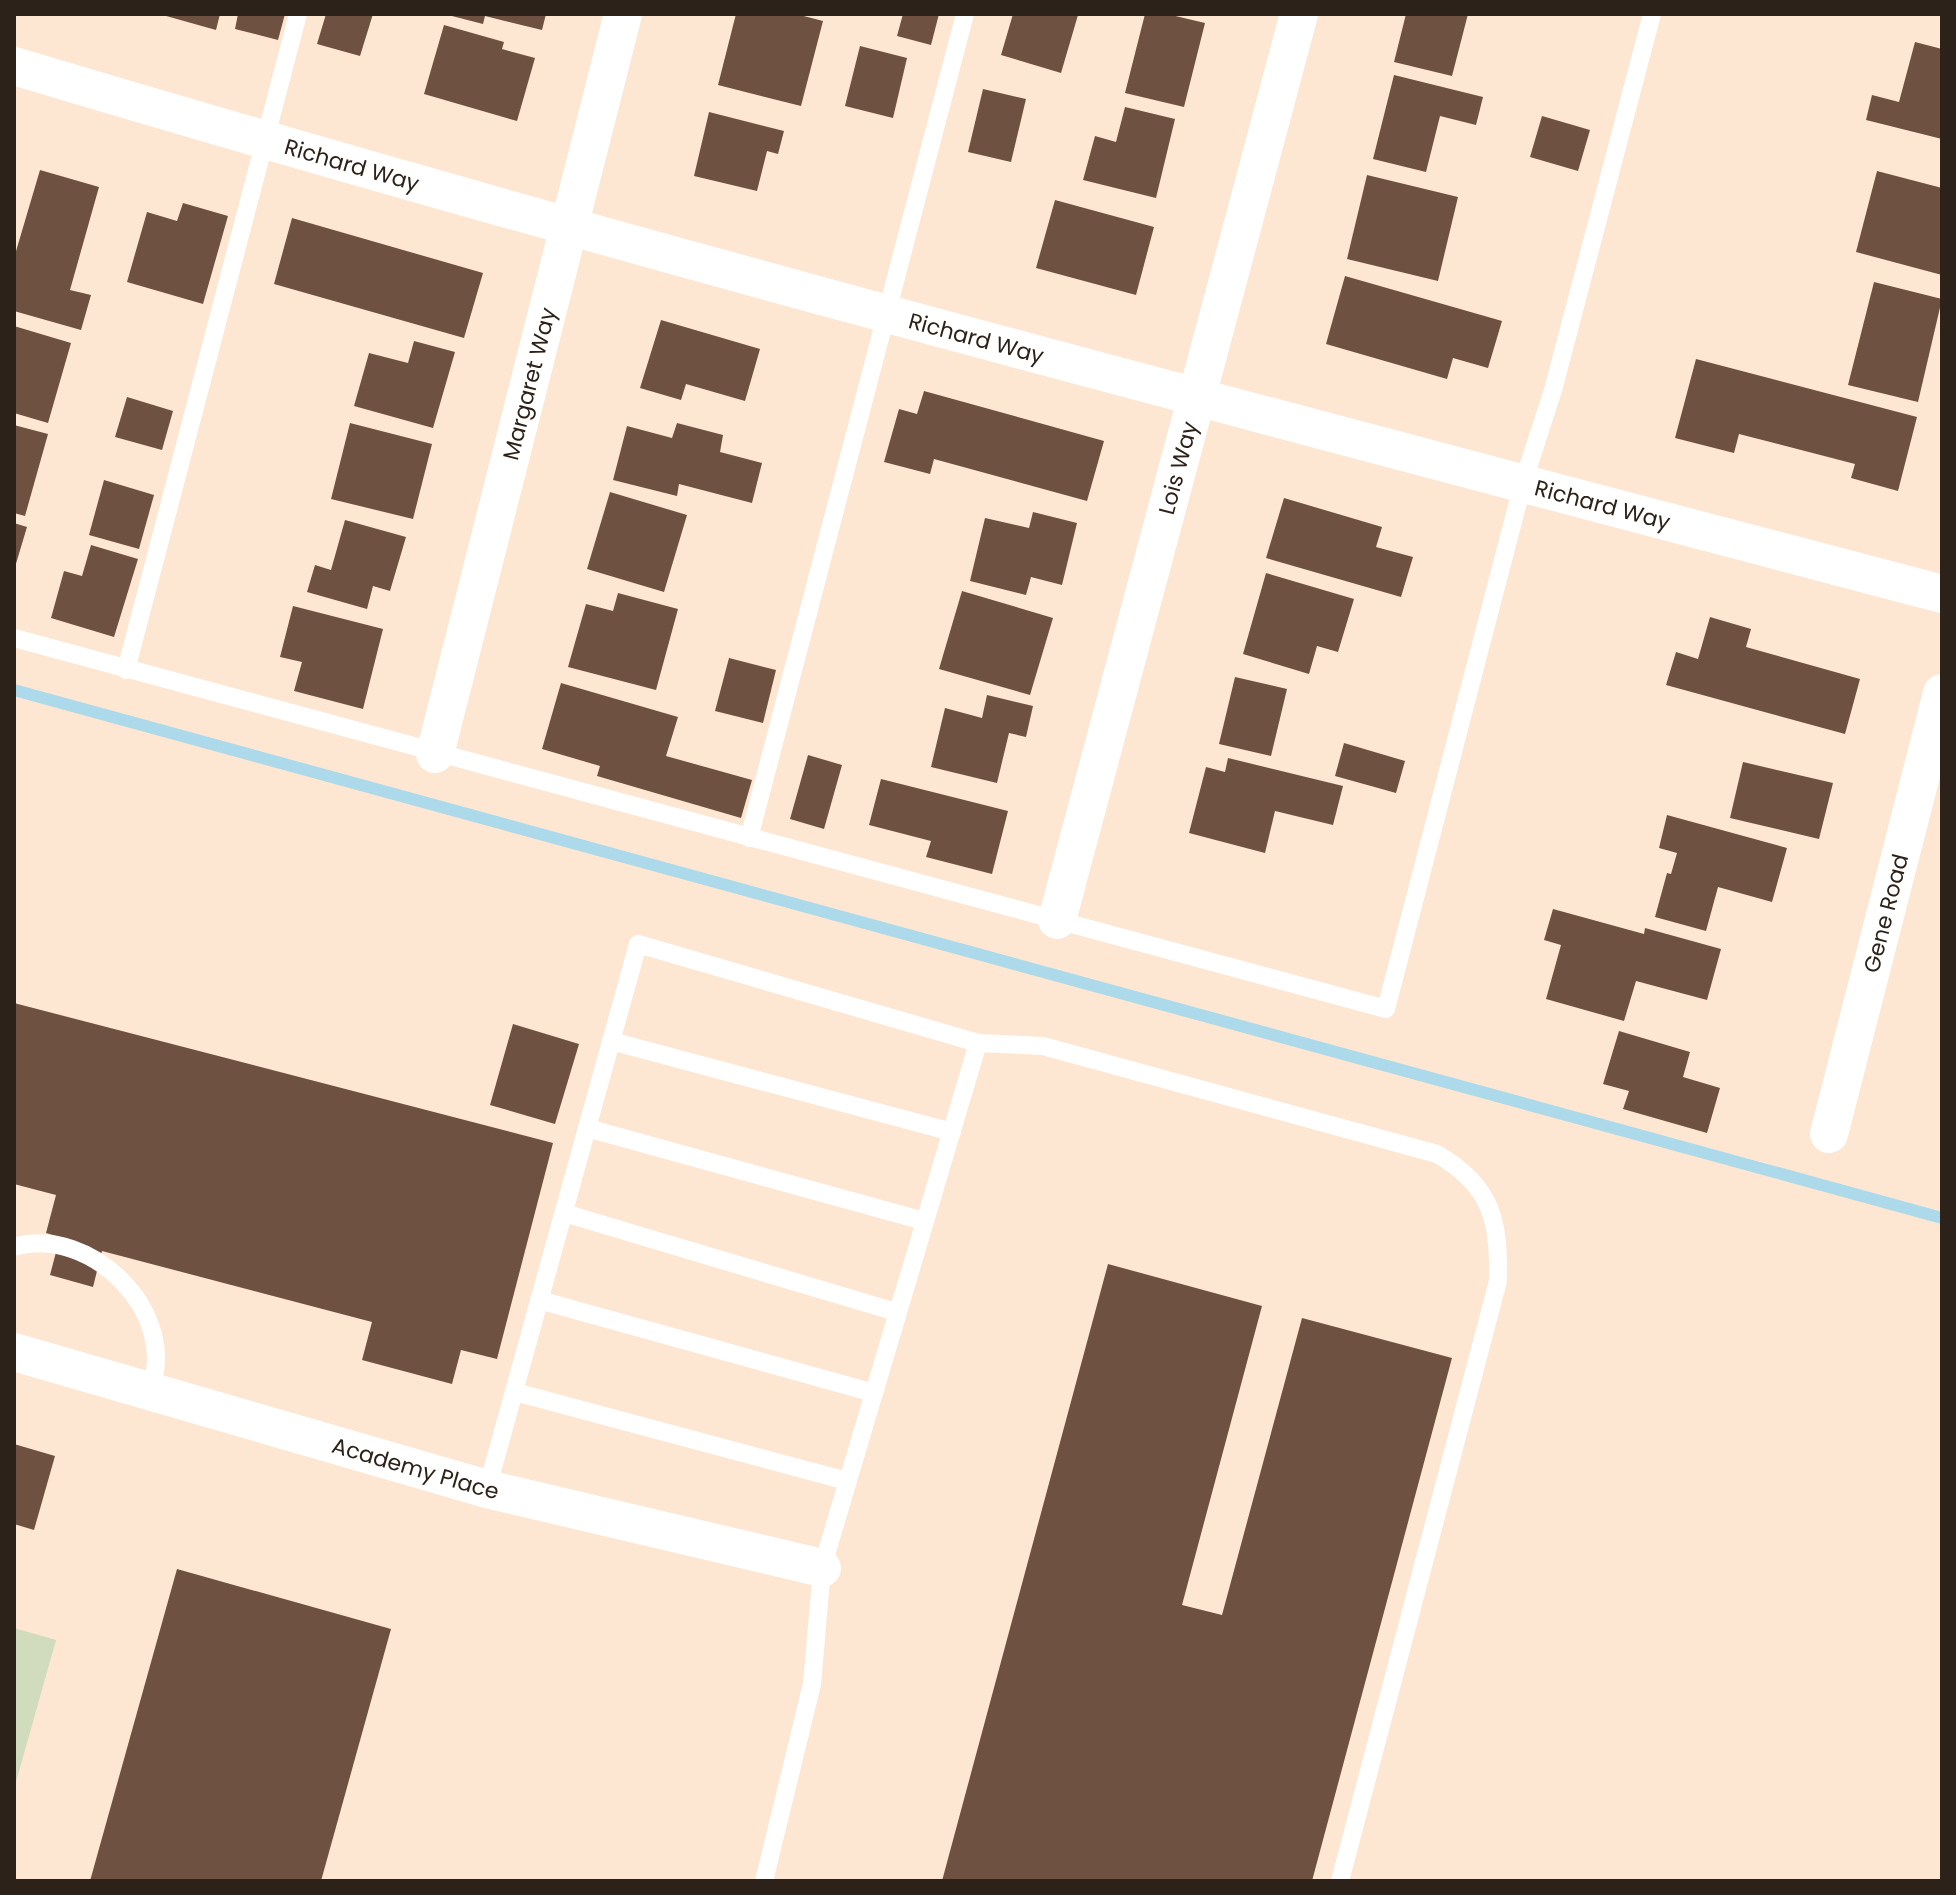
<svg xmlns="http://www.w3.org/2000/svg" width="1956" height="1895" font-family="Poppins,sans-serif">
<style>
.green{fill:#d0dcbd}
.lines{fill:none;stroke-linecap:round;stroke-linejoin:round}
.stream{stroke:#acdaeb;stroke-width:12}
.building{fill:#6f5142}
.service{stroke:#fff;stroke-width:18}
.minor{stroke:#fff;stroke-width:38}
.labels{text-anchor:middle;stroke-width:8;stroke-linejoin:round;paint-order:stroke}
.street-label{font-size:22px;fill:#2d2219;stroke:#fdf7f2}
</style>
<rect width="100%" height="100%" fill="#fee7d2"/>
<polygon class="green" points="14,1628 56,1640 14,1789"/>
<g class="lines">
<polyline class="stream" points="14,690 1942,1218"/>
</g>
<g class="building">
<polygon points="159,14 220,14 216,30"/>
<polygon points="238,14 285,14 278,40 235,29"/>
<polygon points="326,14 373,14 360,56 317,44"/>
<polygon points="486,14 546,14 542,30 485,16 483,24 448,15"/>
<polygon points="736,14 796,14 823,21 801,106 718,85"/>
<polygon points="903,14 939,14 931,45 897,36"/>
<polygon points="1013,14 1078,15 1061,73 1001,55"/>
<polygon points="1145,14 1167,14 1205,23 1184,107 1125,93"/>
<polygon points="1406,14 1468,14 1452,76 1394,62"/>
<polygon points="444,25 504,42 502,49 535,58 517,121 424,94"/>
<polygon points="1915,42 1942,49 1942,139 1866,120 1872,95 1899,102"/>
<polygon points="860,46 907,58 893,118 845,106"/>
<polygon points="1394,75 1483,97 1476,125 1440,116 1426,172 1373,159"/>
<polygon points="983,89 1026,99 1011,162 968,152"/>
<polygon points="1125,107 1175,119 1156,198 1083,180 1095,136 1116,142"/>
<polygon points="709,112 784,131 778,154 767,151 757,191 694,176"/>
<polygon points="1542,116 1590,130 1578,171 1530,157"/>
<polygon points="40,170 99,187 70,290 91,295 81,330 14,311 14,258"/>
<polygon points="1877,171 1942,188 1942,275 1856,252"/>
<polygon points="1367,175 1458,197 1438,281 1347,259"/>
<polygon points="1055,200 1154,227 1136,295 1036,268"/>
<polygon points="183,203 228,216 203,304 127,282 147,212 177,221"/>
<polygon points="292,218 483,273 464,338 274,284"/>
<polygon points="1345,276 1502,321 1488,368 1453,358 1447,379 1326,344"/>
<polygon points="1874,282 1942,299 1918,402 1848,385"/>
<polygon points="661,320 760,349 745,401 686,384 681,400 640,388"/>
<polygon points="14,326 71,343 48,423 14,413"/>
<polygon points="414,341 455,352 433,428 354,406 369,353 408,363"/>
<polygon points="1696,359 1917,417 1898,491 1851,478 1855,464 1739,434 1734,453 1675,438"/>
<polygon points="924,391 1104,441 1087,501 934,459 930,474 884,462 899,409 917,414"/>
<polygon points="127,397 173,411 162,450 115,437"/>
<polygon points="350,423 432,444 413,519 331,499"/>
<polygon points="677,423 723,435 720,452 762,463 752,503 679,484 677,496 613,480 627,426 672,438"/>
<polygon points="14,425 48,434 25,516 14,513"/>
<polygon points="104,480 154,495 139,549 89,535"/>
<polygon points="610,492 687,515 664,592 587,569"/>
<polygon points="1284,498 1382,527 1376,547 1413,557 1401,597 1266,558"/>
<polygon points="1033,512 1077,523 1062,585 1031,577 1026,595 970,581 985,518 1029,528"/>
<polygon points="345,520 406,537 390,591 373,586 367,609 307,592 315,565 331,570"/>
<polygon points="14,523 27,527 15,567 14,567"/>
<polygon points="91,545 138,559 114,637 51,618 64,571 82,576"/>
<polygon points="1266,573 1354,599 1338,652 1317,646 1309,674 1243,654"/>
<polygon points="962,591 1053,618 1030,695 939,669"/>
<polygon points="618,593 678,609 656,690 568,667 586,604 613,611"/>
<polygon points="293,606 383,629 363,709 294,691 302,662 280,657"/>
<polygon points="1710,617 1751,629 1746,647 1860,679 1845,734 1666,685 1676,652 1698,659"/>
<polygon points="729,658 776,670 763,723 715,711"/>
<polygon points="1235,677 1287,689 1271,756 1219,744"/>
<polygon points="561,683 678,717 666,756 752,780 741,818 597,776 600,766 542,749"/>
<polygon points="987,695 1033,706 1026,737 1009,733 997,783 931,767 945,708 982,718"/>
<polygon points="1344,743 1405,761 1396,793 1335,776"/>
<polygon points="808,755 842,765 824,829 790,819"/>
<polygon points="1228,758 1343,786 1333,825 1275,811 1265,853 1189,833 1206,767 1225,772"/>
<polygon points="1743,762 1833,783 1819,839 1730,818"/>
<polygon points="881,779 1008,811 992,874 926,857 931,841 869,825"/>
<polygon points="1667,815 1787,848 1772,902 1718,887 1706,931 1655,917 1667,873 1671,874 1677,853 1659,848"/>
<polygon points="1553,909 1644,934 1645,928 1721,949 1707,1000 1636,981 1624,1021 1546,999 1561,945 1544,940"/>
<polygon points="14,1003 553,1143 497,1359 461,1350 452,1384 362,1360 372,1322 102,1251 93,1287 50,1275 60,1237 46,1233 56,1195 14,1184"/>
<polygon points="513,1024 579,1044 555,1124 490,1105"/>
<polygon points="1619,1031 1690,1052 1683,1077 1720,1088 1707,1133 1623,1109 1629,1091 1603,1084"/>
<polygon points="1108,1264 1262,1306 1182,1605 1222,1615 1302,1318 1452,1358 1312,1881 942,1881"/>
<polygon points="14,1444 55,1456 34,1530 14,1524"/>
<polygon points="177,1569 391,1629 321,1881 90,1881"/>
</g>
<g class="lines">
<g class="service">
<polyline points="14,638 1386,1009 1523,483 1553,390 1652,14"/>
<polyline points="126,670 298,14"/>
<polyline points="749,838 965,14"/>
<polyline points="611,1041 952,1132"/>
<path d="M978,1043L1043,1046L1437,1154C1492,1186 1499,1220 1498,1281L1340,1881"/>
<polyline points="587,1128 924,1221"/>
<polyline points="564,1213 896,1312"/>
<path d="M14,1247C91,1224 180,1314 150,1389"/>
<polyline points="539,1300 874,1393"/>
<polyline points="515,1392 847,1481"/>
<polyline points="487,1489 638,944 978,1043 822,1568 812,1684 764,1881"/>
</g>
<g class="minor">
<path id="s1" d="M14,66C652,257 1298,424 1942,594"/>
<path id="s2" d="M435,754L623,14"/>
<path id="s3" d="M1057,920L1299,14"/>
<path id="s4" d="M1829,1134L1942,693"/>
<path id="s5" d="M14,1352L487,1489L822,1568"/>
</g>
</g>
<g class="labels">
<g class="street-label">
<text dy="8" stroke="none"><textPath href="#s1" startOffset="352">Richard Way</textPath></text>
<text dy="8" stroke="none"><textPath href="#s1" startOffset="1000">Richard Way</textPath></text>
<text dy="8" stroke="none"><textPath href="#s2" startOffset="382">Margaret Way</textPath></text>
<text dy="8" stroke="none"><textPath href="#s3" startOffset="468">Lois Way</textPath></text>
<text dy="8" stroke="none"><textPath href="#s1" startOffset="1648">Richard Way</textPath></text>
<text dy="8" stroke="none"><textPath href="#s4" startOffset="228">Gene Road</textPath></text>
<text dy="8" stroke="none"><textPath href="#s5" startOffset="418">Academy Place</textPath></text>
</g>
</g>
<rect width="1956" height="1895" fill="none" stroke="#2d2219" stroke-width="32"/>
</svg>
